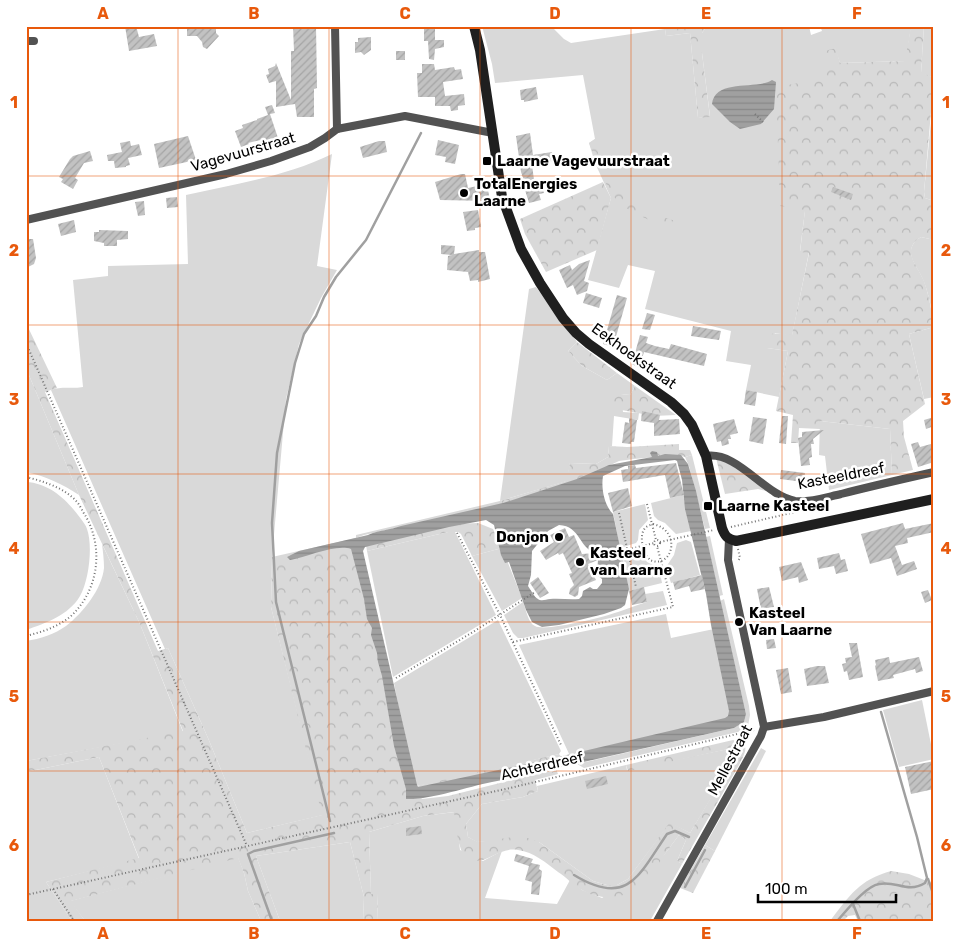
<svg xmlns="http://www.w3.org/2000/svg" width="960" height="947" font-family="Rubik,sans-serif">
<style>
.green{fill:#d9d9d9}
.forest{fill:url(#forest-crowns)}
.water{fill:url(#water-rules);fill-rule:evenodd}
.pier{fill:#fff}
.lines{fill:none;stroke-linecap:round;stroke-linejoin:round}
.stream{stroke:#a0a0a0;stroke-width:2.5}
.building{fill:url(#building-hatch)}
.path{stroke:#747474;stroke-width:2;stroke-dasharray:1 2.5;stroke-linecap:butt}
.street{stroke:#525252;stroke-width:8}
.secondary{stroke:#1f1f1f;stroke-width:10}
.grid{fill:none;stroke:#e8590c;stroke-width:1;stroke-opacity:0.55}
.poi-dot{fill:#000;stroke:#fff;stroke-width:2}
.labels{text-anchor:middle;stroke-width:5;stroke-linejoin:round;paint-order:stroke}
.street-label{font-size:15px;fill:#000;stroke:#fff}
.poi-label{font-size:15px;font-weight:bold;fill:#000;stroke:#fff;text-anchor:start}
.neatline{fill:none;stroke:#e8590c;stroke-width:2}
.grid-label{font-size:16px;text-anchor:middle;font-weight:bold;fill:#e8590c}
</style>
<defs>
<pattern id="forest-crowns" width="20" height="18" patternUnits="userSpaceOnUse" patternTransform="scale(1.25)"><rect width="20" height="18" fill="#d9d9d9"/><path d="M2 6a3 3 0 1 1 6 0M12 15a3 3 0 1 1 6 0" fill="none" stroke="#b8b8b8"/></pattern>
<pattern id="water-rules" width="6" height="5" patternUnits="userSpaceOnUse" patternTransform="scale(1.25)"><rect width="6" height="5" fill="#a0a0a0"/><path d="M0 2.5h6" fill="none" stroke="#888"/></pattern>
<pattern id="building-hatch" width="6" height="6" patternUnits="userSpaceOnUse" patternTransform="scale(1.25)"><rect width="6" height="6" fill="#c2c2c2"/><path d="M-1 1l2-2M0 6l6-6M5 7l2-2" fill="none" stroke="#a5a5a5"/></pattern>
</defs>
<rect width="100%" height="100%" fill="#fff"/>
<g class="green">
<path d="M482,26H551L564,39L571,43L665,29L666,36L690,33L698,118L710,116L702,53V33L707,26H809L811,35L822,31L820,26H911L906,61L840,63L835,48C818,114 808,184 800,251L809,252L792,336L775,333L767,348L788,351L779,397L746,390L751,365L726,361L731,331L645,309L655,271L628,265L619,288L588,280L611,198L595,163L589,143L595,139L583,75L495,83L492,64Z"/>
<polygon points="924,26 934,26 934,78 921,73"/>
<polygon points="934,91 934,201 925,198 924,192"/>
<path d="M332,154L317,266L337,270L321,298L299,344L286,399L272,557L271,607L323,815L247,833L208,738L168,648L165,649L51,390C61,386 72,389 83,387L73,280L108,276V266L188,264L186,195C236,184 287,176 332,154Z"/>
<path d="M921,237L934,240V325C932,311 929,295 924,282C919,267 899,251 921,237Z"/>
<polygon points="536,287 577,342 568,351 582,366 607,380 617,373 635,386 630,395 621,394 623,412 639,413 638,420 614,416 612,446 609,446 608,457 596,464 570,463 567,481 500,501 500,505 364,535 356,538 356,535 500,501 529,289"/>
<polygon points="934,327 934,397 924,399 909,334"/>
<path d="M26,368L79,495C62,484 46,476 26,472Z"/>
<polygon points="820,421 890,429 892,475 829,490 825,456 819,455"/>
<polygon points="692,455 710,528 705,529 689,466 685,457"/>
<path d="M26,482C50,483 68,501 81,519C83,522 86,525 87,529C93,546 89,580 80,596C69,615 46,623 26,630Z"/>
<polygon points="683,495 691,531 676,534 665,523 658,520 654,516 651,503"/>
<polygon points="645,504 648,520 639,530 638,540 636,543 620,548 613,512"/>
<polygon points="448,532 455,532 496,615 393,677 367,551"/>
<polygon points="710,536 723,595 719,596 706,537"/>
<polygon points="686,540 691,542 700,575 671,583 666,567 674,555 677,543"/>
<path d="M102,544L140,624L183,732L26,761V641C40,639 55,634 66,626C83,613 102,589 104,568C104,560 103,552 102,544Z"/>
<polygon points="502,548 522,598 502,611 472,556"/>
<polygon points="638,551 641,553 647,562 659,568 662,583 629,591 622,555"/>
<path d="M663,591L667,605L523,638H518L513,633L504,615L523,602C526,609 528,623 535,626C545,632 604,617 618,612C628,609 636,605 647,602L645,594Z"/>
<polygon points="724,599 749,706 750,715 748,726 742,731 584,768 577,764 734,728 744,722 746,714 720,601"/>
<polygon points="666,614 671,638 714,629 732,713 728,719 570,756 519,645"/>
<polygon points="498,620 561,751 559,754 435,783 414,786 394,683"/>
<polygon points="922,700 934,759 899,767 883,710"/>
<polygon points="733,748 737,750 737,755 690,833 670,823 628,879 617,885 607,885 593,881 539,842 497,841 477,842 468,837 466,824 482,804 523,797 538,791 537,786 626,765 627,770"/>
<polygon points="761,748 766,751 715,851 705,845"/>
<polygon points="99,757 139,859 46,882 72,921 26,921 26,772"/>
<polygon points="455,812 460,850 483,861 502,851 485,898 557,904 570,880 582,890 602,898 664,855 679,835 686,840 677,861 682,864 650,921 377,921 378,894 371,894 369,832 423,816"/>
<polygon points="350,842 364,897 363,921 280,921 256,856"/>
<polygon points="238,857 244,873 248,891 261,921 85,921 70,901"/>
</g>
<g class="forest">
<polygon points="672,26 707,26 702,33 702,53 710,117 698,118 690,33 666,36 665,29"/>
<path d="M911,26H924L921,72L934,78L924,192L925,198L934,201V240L921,237C900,250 918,266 924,281C929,295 932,313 934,327L909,334L925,404L903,421L904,437L913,470L892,475L890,429L820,421V429L799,428L798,443H791L793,415L776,411L788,351L767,348L762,343V338C770,331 782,334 792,335L809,253L800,252L805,210L780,206L776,87L827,78L821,52L836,48L840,63L905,61Z"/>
<path d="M595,139L604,168L622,191L646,211L675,221L673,230C659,224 630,213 620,203C606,191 596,160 589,143Z"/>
<polygon points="603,182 611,198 597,250 546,272 525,234 520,219"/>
<path d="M26,323L57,388L45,392L158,651L168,648L208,738L247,833L322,815L271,607L272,557L356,538L405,778L422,799L448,796L556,769L558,774L535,780L538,791L523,797L482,804L466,824L468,837L478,842L513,837L528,838L539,842L593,881L607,885H617L628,879L670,822L690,833L736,755L737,750L733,748L628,771L626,765L733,740C752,743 745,753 739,765L682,864L677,861L686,840L679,835C674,842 668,849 663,857C658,864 654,873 648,879C632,898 604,903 582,890C574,886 566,877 558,872C546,863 534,852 518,850C497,846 486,868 464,859L458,840L454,812L423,816L369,832L371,894H378L377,921H363L364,897L350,842L256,856L280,921H261L248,891L244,873L238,858L71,901L85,921H72L46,882L139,858L99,757L26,772V761L183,731L140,624L79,495L26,368Z"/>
<polygon points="577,342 617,373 607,380 582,366 568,351"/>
<polygon points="635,386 676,415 654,416 616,409 613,405 614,399 621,394 630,395"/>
<polygon points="679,444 679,450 690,450 692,455 685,457 678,455 634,459 619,461 560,489 500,505 500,501 566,481 570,463 596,464 608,457 609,446 627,447"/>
<polygon points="716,458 729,462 771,492 758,489 725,494"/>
<polygon points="478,523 493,529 502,548 472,556 461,534 458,532 448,532 367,551 366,545 456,524"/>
<polygon points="559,754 562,758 420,788 416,786"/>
<polygon points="705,845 715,851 693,893 680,888"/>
<path d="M891,871L909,874L932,883L934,887V921H858L855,915L848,916L843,921H830C850,895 859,880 891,871Z"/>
</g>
<g class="water">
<path d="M772,80L776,82L774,109L761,124L740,129L730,122L712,104C715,78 757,90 772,80Z"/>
<path d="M652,451L657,452L658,456L665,454L681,455L688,464L696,491L746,714L744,722L734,728C653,746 573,765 492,782C467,787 430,800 406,799V789L394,746L382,676L378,662L377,653L371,635L372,628L367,619L364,599L351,549C335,544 308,557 290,560L287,557L299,551L368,535C379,530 390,530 401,526L503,503L577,479L609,465L652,457L650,453ZM675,460L677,461L682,480L685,509L706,594L711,625L729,711L728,716L725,718L541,761L418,787L417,785L363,551L365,547L449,527L486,520L494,525L501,555L505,563L509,562L526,610L532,622L542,627L559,625L604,614L621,608L625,605L629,589L613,514C604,505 601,488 603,476L625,466ZM559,525C581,526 579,549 596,553L598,560L597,575L602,579V583L597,589H593L590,587L583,591L582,596L579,599C569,600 560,598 550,599C546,599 542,602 538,599C534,597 531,590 528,586L531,575L532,551L548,531Z"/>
</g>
<polygon class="pier" points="620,548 622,555 598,560 596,553"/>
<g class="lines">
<g class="stream">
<polyline points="330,821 276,602 272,523 277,453 295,363 304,334 316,316 324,297 336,277 366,240 421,133"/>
<path d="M574,875C628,908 639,875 667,834L675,831L689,837"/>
<polyline points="928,879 934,896"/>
<polyline points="685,887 705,850"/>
<polyline points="853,904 860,921"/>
<path d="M838,920C847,910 866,886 879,884C896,880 907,894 925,883L927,878L917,837L881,712"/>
<polyline points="272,921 248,854 254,851 334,833"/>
</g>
</g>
<g class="building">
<polygon points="125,26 136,26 139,37 154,34 157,46 129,51"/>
<polygon points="216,26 216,33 219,36 207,49 203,47 202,42 197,36 187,36 187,27"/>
<polygon points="293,26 316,26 317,88 314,89 314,117 297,117 295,104 276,107 276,81 269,83 266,75 269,74 268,69 275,66 276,63 291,100 291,51 294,51"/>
<polygon points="424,26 435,26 435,40 444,40 444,47 435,49 434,60 429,59 428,41 424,41"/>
<polygon points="371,37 371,50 364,55 361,52 355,53 355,42 358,42 358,38"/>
<rect x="396" y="51" width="9" height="9"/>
<polygon points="422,64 434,64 435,70 454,67 455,70 461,69 463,79 443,82 445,96 464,94 465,105 458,106 458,110 451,111 450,106 435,106 435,97 418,97 417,73 422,73"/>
<polygon points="536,87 538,99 524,102 524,100 521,100 520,90"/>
<polygon points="272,105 275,113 270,114 278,138 266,142 265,139 248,143 249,144 241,147 235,131 243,128 242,125 257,120 257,119 268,115 265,107"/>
<polygon points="530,133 533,155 552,152 553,161 532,165 534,180 537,185 542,184 544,193 539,194 541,200 529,203 525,190 527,189 521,172 516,136"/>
<polygon points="188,136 196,160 159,168 154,144"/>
<polygon points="438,140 459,145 455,164 445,162 446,157 435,155"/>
<polygon points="130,141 131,146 139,144 142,155 128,158 130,165 126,166 126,167 115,168 114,161 108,161 107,155 122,152 120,143"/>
<polygon points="379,141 385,141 387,152 363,158 360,147"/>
<polygon points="90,151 93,161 84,163 75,178 78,180 73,189 61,182 63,179 59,177 70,159 73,156"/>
<polygon points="461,174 465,174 468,188 487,184 490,201 440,200 435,182"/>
<polygon points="833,187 853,194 851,200 831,192"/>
<polygon points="177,197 178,207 167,208 166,198"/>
<polygon points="144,201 145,215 138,216 135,202"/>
<polygon points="478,210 481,227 475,228 475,230 467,231 463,212"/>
<polygon points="74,220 76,232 61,236 58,224"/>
<polygon points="99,230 128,231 128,239 117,240 117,246 104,246 104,243 94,241 94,232 99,232"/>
<polygon points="26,239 33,239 36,258 34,264 26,268"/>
<polygon points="441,245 455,246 454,254 479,250 479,252 485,252 490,279 478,282 478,280 470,281 468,272 447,270 448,256 452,255 441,254"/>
<polygon points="590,260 584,281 589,283 587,291 577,295 573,285 567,288 559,270 570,265 572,270 579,264"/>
<polygon points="586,293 602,298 599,308 583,303"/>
<polygon points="617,295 627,298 613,347 603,344"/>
<polygon points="647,313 655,315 650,330 642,329"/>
<polygon points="693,326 721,331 719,340 691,336"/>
<polygon points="640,335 648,337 646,343 655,346 669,349 671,344 707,354 704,366 644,352 639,368 632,364"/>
<polygon points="746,390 757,392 755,406 744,404"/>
<polygon points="642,411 660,415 659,420 679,419 680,434 654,436 654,423 641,421"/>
<polygon points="782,416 788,416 786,444 779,443"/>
<polygon points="753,417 767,419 763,444 749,441"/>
<polygon points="934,417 934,426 926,429 924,420"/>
<polygon points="629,418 637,420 634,442 631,442 631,444 622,443 625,422 629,423"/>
<polygon points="734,419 738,433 730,435 731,439 728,439 729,444 722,446 721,441 717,442 713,424"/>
<polygon points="824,430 813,439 814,444 811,444 812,457 809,458 810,465 801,466 798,438 802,437 802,432"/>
<polygon points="918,442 920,447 931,444 932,449 934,448 934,462 918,467 911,444"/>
<polygon points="676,463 684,495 670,498 665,475 623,482 621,470 628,469 628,466 635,465 636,468"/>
<polygon points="781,470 805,473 804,482 780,479"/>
<polygon points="628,488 632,506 613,512 608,493"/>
<polygon points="903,523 905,529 934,523 934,532 907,538 908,543 895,546 902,565 914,561 917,569 897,576 891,558 870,564 861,534"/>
<polygon points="565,528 569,537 574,535 582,554 596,553 598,560 588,564 596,580 579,587 578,595 575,597 569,594 570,589 574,585 569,574 572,573 563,553 559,555 558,553 546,560 540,551 554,542 550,535"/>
<polygon points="839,553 841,560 845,559 848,571 836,574 834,566 819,569 817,558"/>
<polygon points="801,562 808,580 799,583 798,577 782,581 779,567"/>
<polygon points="702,575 705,589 691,592 689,586 675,590 673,582"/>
<polygon points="538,577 549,593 540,598 530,583"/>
<polygon points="644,587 647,602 632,605 629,591"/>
<polygon points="769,587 774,607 761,609 757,589"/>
<polygon points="928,590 932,600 925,603 921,592"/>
<polygon points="774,639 776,648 767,649 766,640"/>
<polygon points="849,643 857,643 863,677 849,680 847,671 844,672 842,664 846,663 845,658 852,657"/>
<polygon points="889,657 890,663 919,657 923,671 916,673 915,669 893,675 894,678 878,681 875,666 876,665 875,660"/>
<polygon points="817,666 825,666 829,683 807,686 804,669"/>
<polygon points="788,668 792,692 781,694 776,670"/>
<polygon points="934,761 934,789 911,794 905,767"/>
<polygon points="606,776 608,784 587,789 585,781"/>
<polygon points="421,826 422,834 406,836 406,828"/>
<polygon points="516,854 533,859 531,863 540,865 539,869 542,871 539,895 531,894 532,882 525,880 529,866 514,861"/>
</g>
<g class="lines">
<g class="path">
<polyline points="755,114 763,122"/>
<polyline points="26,343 247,846"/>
<path d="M26,477C43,481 65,488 77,502C80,505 82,511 85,515C104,547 99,590 71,616C58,627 42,632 26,636"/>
<polyline points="647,504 656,540"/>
<polyline points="619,513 636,587"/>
<path d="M653,524C683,531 672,570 650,560C644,553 638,537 645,528C647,526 650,525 653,524Z"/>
<polyline points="731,527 804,510"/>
<polyline points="457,533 500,615 561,745"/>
<circle cx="657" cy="543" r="3"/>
<polyline points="660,542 714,530"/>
<polyline points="738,549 740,558 738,561"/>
<polyline points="598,557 654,543"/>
<polyline points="513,642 673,607 657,546"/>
<polyline points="396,678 473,632 535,592"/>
<polyline points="53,889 74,921"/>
<polyline points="26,895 510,788 754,730"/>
</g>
<g class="street">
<polyline points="335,26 337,129"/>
<polyline points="26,41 34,41"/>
<polyline points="26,220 226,174 271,161 310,147 325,138 337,129 405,116 493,133"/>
<path d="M706,456C738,451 764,495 795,501C809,503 827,497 841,494C872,486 903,479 934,472"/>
<polyline points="764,727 824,717 934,691"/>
<polyline points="657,921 761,736 764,727 728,560 729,539"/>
</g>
<path class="secondary" d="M474,26L480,50L502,197L521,249L540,283L563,318L576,333L589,344L671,402L684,414L692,425L706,456L722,528C725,536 727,539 736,541L934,499"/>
</g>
<path class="grid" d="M178,26V921M329,26V921M480,26V921M631,26V921M782,26V921M26,176H934M26,325H934M26,474H934M26,622H934M26,771H934"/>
<g class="poi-dot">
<rect x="482" y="156" width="10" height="10" rx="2.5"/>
<circle cx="464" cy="193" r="5"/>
<rect x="703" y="501" width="10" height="10" rx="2.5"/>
<circle cx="559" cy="537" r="5"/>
<circle cx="580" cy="562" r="5"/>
<circle cx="739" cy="622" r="5"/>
</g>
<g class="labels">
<g class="street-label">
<text transform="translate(243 152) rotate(-16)" y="5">Vagevuurstraat</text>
<text transform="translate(634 356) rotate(36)" y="5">Eekhoekstraat</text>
<text transform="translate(841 476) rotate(-11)" y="5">Kasteeldreef</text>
<text transform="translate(730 760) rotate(-62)" y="5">Mellestraat</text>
<text transform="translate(542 766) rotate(-13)" y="5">Achterdreef</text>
</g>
<g class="poi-label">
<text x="497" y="166">Laarne Vagevuurstraat</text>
<text x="474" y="189">TotalEnergies<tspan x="474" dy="17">Laarne</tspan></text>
<text x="718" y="511">Laarne Kasteel</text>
<text x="549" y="542" text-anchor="end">Donjon</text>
<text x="590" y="558">Kasteel<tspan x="590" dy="17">van Laarne</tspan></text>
<text x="749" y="618">Kasteel<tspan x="749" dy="17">Van Laarne</tspan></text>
</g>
</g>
<rect width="960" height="947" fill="none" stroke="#ffffff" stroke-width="55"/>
<path d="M758 894v8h138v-8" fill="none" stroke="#000000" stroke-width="2.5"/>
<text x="765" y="894" font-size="15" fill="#000000" stroke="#ffffff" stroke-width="4" paint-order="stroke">100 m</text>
<rect x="28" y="28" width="904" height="892" class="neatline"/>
<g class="grid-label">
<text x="103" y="19">A</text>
<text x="254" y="19">B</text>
<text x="405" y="19">C</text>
<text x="555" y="19">D</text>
<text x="706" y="19">E</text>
<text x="857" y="19">F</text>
<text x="14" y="108">1</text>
<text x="946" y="108">1</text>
<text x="14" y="256">2</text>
<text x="946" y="256">2</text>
<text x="14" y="405">3</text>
<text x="946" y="405">3</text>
<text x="14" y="554">4</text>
<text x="946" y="554">4</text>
<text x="14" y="702">5</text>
<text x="946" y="702">5</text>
<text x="14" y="851">6</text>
<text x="946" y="851">6</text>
<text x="103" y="939">A</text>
<text x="254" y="939">B</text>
<text x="405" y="939">C</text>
<text x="555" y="939">D</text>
<text x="706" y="939">E</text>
<text x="857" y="939">F</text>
</g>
</svg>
